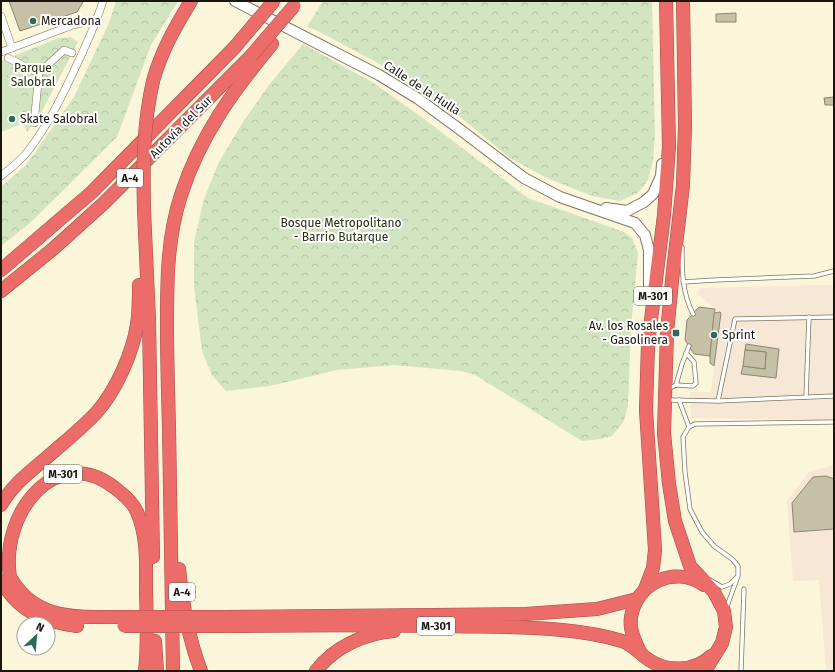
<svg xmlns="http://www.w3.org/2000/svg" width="835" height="672" font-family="'Fira Sans',sans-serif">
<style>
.industrial{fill:#f7e7d5}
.green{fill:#d3e4c1}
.park{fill:url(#park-crowns)}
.building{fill:#c6c0a7;stroke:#8c876f}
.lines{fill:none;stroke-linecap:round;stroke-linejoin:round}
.lane-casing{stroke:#7c765f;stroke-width:5}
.street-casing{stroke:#7c765f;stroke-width:8}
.secondary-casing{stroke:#7c765f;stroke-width:12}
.highway-casing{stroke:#a14e48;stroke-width:14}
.lane{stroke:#fff;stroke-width:3.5}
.street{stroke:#fff;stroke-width:7}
.secondary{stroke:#fff;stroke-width:10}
.highway{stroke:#eb6c68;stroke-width:13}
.highway-bridge-casing{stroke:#a14e48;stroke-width:14;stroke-linecap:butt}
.highway-bridge{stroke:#eb6c68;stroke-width:13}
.poi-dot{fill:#2b6b59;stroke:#fff;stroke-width:1.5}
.labels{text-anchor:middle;stroke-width:4;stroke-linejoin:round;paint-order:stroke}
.shield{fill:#fff;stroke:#5d5c56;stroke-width:1}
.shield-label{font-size:11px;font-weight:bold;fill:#18160d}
.poi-label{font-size:12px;fill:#18160d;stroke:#fff;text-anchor:start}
.park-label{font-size:12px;fill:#23320b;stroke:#fff}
.street-label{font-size:12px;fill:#18160d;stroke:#fff}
</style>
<defs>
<pattern id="park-crowns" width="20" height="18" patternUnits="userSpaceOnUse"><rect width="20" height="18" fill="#d3e4c1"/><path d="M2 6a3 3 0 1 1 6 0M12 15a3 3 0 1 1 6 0" fill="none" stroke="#b4c3a5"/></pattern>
</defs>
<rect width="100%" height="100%" fill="#fbf5da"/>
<g class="industrial">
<polygon points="834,285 834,420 691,418 690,392 711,392 721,313 697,294 700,288"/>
<polygon points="834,465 834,671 826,671 819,580 793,581 787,501 809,472"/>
</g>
<polygon class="green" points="1,61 24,123 1,132"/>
<g class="park">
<polygon points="116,1 178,1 151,45 117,137 31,222 1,246 1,187 26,165 74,97 109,23"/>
<polygon points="323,1 652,1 655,135 653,160 648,180 639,192 620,201 592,196 547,178 510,158 448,107 402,76 316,30 307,27"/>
<polygon points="71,37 78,42 40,115 27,132 1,61 59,38"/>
<polygon points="303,44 372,82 420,116 528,198 624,232 632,238 638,253 631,326 628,405 624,421 612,436 600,439 582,441 475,375 461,371 394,365 337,370 270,386 226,391 212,375 202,351 194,287 194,242 204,199 219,162 243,122 269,85"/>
</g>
<g class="building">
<polygon points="9,1 82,1 83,2 77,12 20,31"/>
<polygon points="736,13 736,22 716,22 716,14"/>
<polygon points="834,97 834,105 825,105 824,98"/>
<polygon points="699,307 715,309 710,356 694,354 685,340 687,320"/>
<polygon points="720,312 721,313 714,366 710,363 710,356 714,313"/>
<polygon points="746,344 779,349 776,378 741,374 743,366 765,369 766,352 745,350"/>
<polygon points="745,350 766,352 765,369 743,366"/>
<polygon points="826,476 834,479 834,529 794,532 792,503 813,477"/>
</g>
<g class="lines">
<g class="lane-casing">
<g id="lane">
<path d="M682,247C682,271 682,292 693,314"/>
<polyline points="683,282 715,280 814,276 834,271"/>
<polyline points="676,385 693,386 696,383 694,362 686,353"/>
<polyline points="668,389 676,385 682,364 689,346"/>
<polyline points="806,397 809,317"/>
<polyline points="668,400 718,401 834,396"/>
<polyline points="679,400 689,427"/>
<polyline points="718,401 735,319 834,317"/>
<polyline points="710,580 722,587 730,584 737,577"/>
<polyline points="726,609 738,576 738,566 732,559 714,546 702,532 690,509 685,472 683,437 689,427 695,424 834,422"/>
<polyline points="741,671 744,589"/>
</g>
</g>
<g class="street-casing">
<g id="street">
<polyline points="1,16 12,48"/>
<polyline points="1,52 73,25 97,19"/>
<polyline points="8,58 39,73 64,50 72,53"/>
<polyline points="34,123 39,73"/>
<path d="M1,176C9,170 17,163 24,156C44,132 58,105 71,77C83,52 95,27 103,1"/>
</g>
</g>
<g class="secondary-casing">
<g id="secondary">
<polyline points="235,1 379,75 417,98 458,128 524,178 560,197 635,223 645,235 649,250 649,298"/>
<polyline points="606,208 627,211 644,202 653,194 661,176 662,164"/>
</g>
</g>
<g class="highway-casing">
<g id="highway">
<polyline points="683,1 685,126 683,185 673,271 667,332 664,433 669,484 675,521 690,566 714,592 724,611 726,627 722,643 705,671"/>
<path d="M153,81C161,52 175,27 191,1"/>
<polyline points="144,210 149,320 153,557"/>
<polyline points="1,270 92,192 234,48"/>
<polyline points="1,291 53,249 104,203 251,56"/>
<path d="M1,505C13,483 34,469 52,453C67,440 83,427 97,412C116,390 133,353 137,324C139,312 139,298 139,285"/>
<path d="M179,569C183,605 188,637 201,671"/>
<path d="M1,581C20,612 42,621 77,626"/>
<polyline points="645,589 653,568 655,550 646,410 648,344 664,215 669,147 666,1"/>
<path d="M107,617C67,618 31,615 10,577C0,512 57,442 115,488C123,494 133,502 137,512C148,537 146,567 146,593C147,619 148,645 145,671"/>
<polyline points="225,617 525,614 597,609 637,599"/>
<path d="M226,626C300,625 374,625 447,626C486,627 524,626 562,630C582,632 603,635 622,641C633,645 640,654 649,660C667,672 695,672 711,656"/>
<polyline points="155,641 157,671"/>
<path d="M640,652C635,641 629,630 631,617C637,582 675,565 704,585"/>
<path d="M173,671C172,590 171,509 169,427C168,393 167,359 167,325C167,281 167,238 181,195C200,136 233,91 272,44"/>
<path d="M316,671C334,647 365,633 394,631"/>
</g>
</g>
<use href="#lane" class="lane"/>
<use href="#street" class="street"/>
<use href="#secondary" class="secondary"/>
<use href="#highway" class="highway"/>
<g class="highway-bridge-casing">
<g id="highway-bridge">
<polyline points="234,48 274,1"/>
<polyline points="251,56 294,6"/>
<path d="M144,210C143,165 143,125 153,81"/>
<polyline points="107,617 225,617"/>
<polyline points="124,626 226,626"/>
</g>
</g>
<use href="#highway-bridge" class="highway-bridge"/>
</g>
<g class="poi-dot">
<circle cx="33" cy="21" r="4"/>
<circle cx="12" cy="119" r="4"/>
<rect x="672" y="329" width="8" height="8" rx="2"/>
<circle cx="714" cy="335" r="4"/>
</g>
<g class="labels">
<g class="shield">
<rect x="117" y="169" width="26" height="18" rx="3"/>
<rect x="634" y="287" width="38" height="18" rx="3"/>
<rect x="44" y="465" width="38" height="18" rx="3"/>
<rect x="169" y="583" width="26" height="18" rx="3"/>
<rect x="417" y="617" width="38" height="18" rx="3"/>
</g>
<g class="shield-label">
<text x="130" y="182">A-4</text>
<text x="653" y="300">M-301</text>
<text x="63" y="478">M-301</text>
<text x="182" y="596">A-4</text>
<text x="436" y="630">M-301</text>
</g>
<g class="poi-label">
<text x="41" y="25">Mercadona</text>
<text x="20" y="123">Skate Salobral</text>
<text x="668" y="330" text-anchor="end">Av. los Rosales<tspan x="668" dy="14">- Gasolinera</tspan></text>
<text x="722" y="339">Sprint</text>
</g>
<g class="park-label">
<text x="33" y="72">Parque<tspan x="33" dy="14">Salobral</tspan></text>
<text x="341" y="227">Bosque Metropolitano<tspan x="341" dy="14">- Barrio Butarque</tspan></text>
</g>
<g class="street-label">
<text transform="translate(422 88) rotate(33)" y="4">Calle de la Hulla</text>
<text transform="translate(181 127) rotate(-45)" y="4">Autovía del Sur</text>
</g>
</g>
<rect width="835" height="672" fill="none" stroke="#18160d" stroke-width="4"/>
<g transform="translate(36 636) rotate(26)"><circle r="19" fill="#ffffff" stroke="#a3a29e"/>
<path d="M0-3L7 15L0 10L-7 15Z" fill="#2b6b59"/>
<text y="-6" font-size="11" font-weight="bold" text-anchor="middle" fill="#18160d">N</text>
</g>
</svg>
